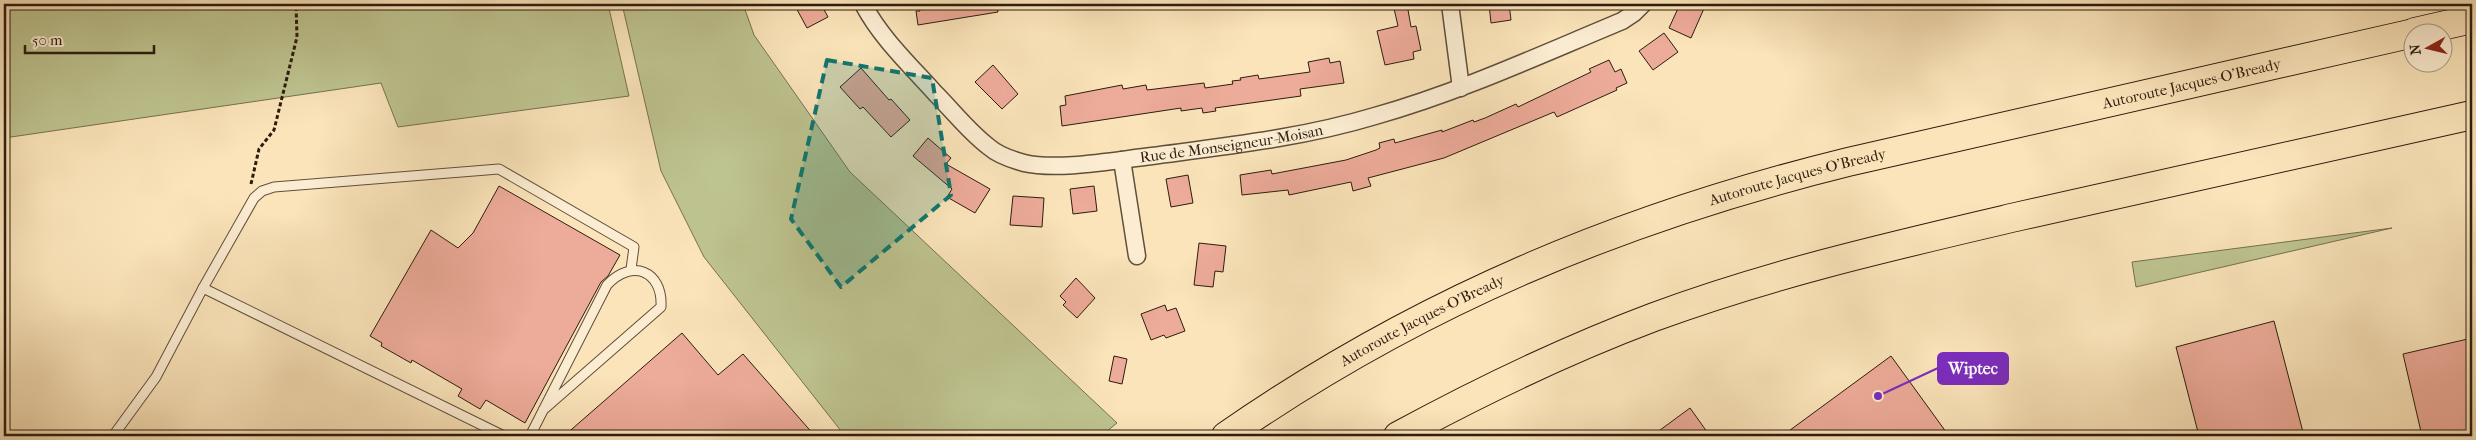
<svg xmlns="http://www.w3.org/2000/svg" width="2476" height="440" font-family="'IM FELL French Canon',serif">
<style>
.green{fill:#bec490;stroke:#757050}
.building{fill:#edab99;stroke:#2c1d0f}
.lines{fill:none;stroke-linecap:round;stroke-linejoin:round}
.lane-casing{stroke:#604f3a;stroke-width:11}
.street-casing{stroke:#604f3a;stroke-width:19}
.highway-casing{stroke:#2c1d0f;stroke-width:30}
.path{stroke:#2c1d0f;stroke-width:3;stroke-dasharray:4 2.5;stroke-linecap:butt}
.lane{stroke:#fcedd2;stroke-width:9}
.street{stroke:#fcedd2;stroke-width:16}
.highway{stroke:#fbe4ba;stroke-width:28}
.marked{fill:#0f766e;fill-opacity:0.2;stroke:#0f766e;stroke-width:4;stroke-dasharray:10 6;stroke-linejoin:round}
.labels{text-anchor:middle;stroke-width:4;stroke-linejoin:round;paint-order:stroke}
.street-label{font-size:15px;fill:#2c1d0f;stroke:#fcedd2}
.leader{fill:none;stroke:#7b2cbf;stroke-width:2}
.callout-dot{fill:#7b2cbf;stroke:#fcedd2;stroke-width:2}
.callout{fill:#7b2cbf;stroke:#7b2cbf;stroke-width:2}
.callout-label{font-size:16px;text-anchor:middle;font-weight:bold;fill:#fff}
</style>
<rect width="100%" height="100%" fill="#fbe4ba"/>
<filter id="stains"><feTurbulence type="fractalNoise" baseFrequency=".004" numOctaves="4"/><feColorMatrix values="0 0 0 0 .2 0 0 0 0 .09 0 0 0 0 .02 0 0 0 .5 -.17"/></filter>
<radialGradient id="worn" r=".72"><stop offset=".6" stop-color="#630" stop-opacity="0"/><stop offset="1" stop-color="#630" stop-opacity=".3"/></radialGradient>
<g class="green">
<polygon points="4,4 608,4 629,96 398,127 381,83 4,138"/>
<polygon points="622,4 743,4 754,35 850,172 1117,423 1101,436 845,436 704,257 661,171"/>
<polygon points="2392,228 2136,287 2132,262"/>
</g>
<g class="building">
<polygon points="794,4 821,4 828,17 807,28"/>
<polygon points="918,4 997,4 998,12 918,25 916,11 920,11"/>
<polygon points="1393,4 1407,4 1411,27 1416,26 1421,50 1413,52 1414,59 1385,65 1377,31 1398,26"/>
<polygon points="1489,4 1509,4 1511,20 1491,23"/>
<polygon points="1680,4 1706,4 1691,38 1669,28"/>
<polygon points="1664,33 1678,52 1653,70 1639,51"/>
<polygon points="1329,58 1330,63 1340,61 1344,83 1300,89 1301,96 1215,108 1216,111 1203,113 1202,108 1181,111 1181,108 1062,126 1060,106 1066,105 1065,96 1122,85 1123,89 1146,85 1147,90 1204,83 1205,88 1233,84 1232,81 1241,80 1240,78 1258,75 1259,79 1310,72 1308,62"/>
<polygon points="1609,60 1615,72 1621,69 1627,83 1616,88 1617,90 1557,117 1554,112 1444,158 1368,178 1371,186 1353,191 1351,182 1289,195 1288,190 1242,195 1240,175 1271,170 1272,174 1346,160 1376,150 1380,148 1379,143 1394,139 1395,143 1442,130 1442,132 1473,120 1474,122 1485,118 1516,104 1518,107 1591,72 1589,69"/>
<polygon points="993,65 1018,94 1002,109 975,82"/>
<polygon points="861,68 889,100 891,99 910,120 891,137 863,107 860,109 840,87"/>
<polygon points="928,138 951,158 946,164 990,189 975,213 947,197 952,189 913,156"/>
<polygon points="1188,175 1193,203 1171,207 1166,179"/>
<polygon points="499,186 620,255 608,276 601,282 525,423 486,400 480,409 458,396 462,389 412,360 411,363 381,346 382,343 370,336 431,230 458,248 473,233"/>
<polygon points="1094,186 1097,211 1073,214 1070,189"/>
<polygon points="1013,196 1044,198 1042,227 1010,225"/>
<polygon points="1199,243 1226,246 1223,272 1215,271 1213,287 1194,285"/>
<polygon points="1076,278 1095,298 1077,318 1063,305 1066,302 1060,296"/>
<polygon points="1165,305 1167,311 1176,308 1185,331 1166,338 1164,335 1151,340 1141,314"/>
<polygon points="2274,321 2304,436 2199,436 2176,347"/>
<polygon points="682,333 718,375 743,354 815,436 564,436"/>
<polygon points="2472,338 2472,436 2422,436 2403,354"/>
<polygon points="1114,356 1127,359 1122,384 1109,381"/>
<polygon points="1891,356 1949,436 1782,436"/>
<polygon points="1690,408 1710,436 1652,436"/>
</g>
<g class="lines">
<g class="lane-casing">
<g id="lane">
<polyline points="203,288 504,436"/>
<polyline points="113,436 156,377 203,288 254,198 262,191 274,187 499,169 634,247 631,269"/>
<path d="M530,436L607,285C632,258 663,271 661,307L543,410"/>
</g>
</g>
<g class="street-casing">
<g id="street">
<path id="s1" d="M863,4C881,38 909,64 935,93C953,111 969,132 989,147C998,155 1013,160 1024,163C1058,171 1116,160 1152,156C1227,146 1302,138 1375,116C1460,92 1540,55 1622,21L1634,13L1643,4"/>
<polyline points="1450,4 1461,88"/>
<polyline points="1122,160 1137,256"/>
</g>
</g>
<g class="highway-casing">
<g id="highway">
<polyline points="2415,32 2472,19"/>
<path id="s2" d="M1226,436C1419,302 1621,218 1848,162L2414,33"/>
<path d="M1398,436C1481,391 1566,350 1654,317C1773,273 1896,245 2020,216C2170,182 2321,149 2472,115"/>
</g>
</g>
<polyline class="path" points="251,184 259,149 274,130 297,37 296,4"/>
<use href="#lane" class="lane"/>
<use href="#street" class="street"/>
<use href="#highway" class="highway"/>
</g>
<path class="marked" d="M827,60L932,78L951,195L841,287L791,219Z"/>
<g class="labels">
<g class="street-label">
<text dy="5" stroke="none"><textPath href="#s2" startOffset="1036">Autoroute Jacques-O'Bready</textPath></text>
<text dy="5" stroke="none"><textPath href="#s1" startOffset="439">Rue de Monseigneur-Moisan</textPath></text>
<text dy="5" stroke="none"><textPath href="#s2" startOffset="631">Autoroute Jacques-O'Bready</textPath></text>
<text dy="5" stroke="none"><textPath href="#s2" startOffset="228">Autoroute Jacques-O'Bready</textPath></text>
</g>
</g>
<path class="leader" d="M1878 396L1938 368"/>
<circle class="callout-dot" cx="1878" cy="396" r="5"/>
<rect class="callout" x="1938" y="353" width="70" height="31" rx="5"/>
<g class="callout-label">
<text x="1973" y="374">Wiptec</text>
</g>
<rect width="2476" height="440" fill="none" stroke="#fbe4ba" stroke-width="20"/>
<rect x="5" y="5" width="2466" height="430" fill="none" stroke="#2c1d0f" stroke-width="2.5"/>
<rect x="10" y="10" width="2456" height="420" fill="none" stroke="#2c1d0f"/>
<g transform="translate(2428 48) rotate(262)"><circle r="24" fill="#fcedd2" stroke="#a99a84"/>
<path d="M0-4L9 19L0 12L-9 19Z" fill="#8f2418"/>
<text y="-8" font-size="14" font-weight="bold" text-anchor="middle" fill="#2c1d0f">N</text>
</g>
<path d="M25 45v8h129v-8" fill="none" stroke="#2c1d0f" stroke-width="2.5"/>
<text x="32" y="45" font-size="15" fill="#2c1d0f" stroke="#fcedd2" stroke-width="4" paint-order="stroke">50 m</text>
<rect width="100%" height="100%" filter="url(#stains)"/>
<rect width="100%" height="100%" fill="url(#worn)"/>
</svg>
